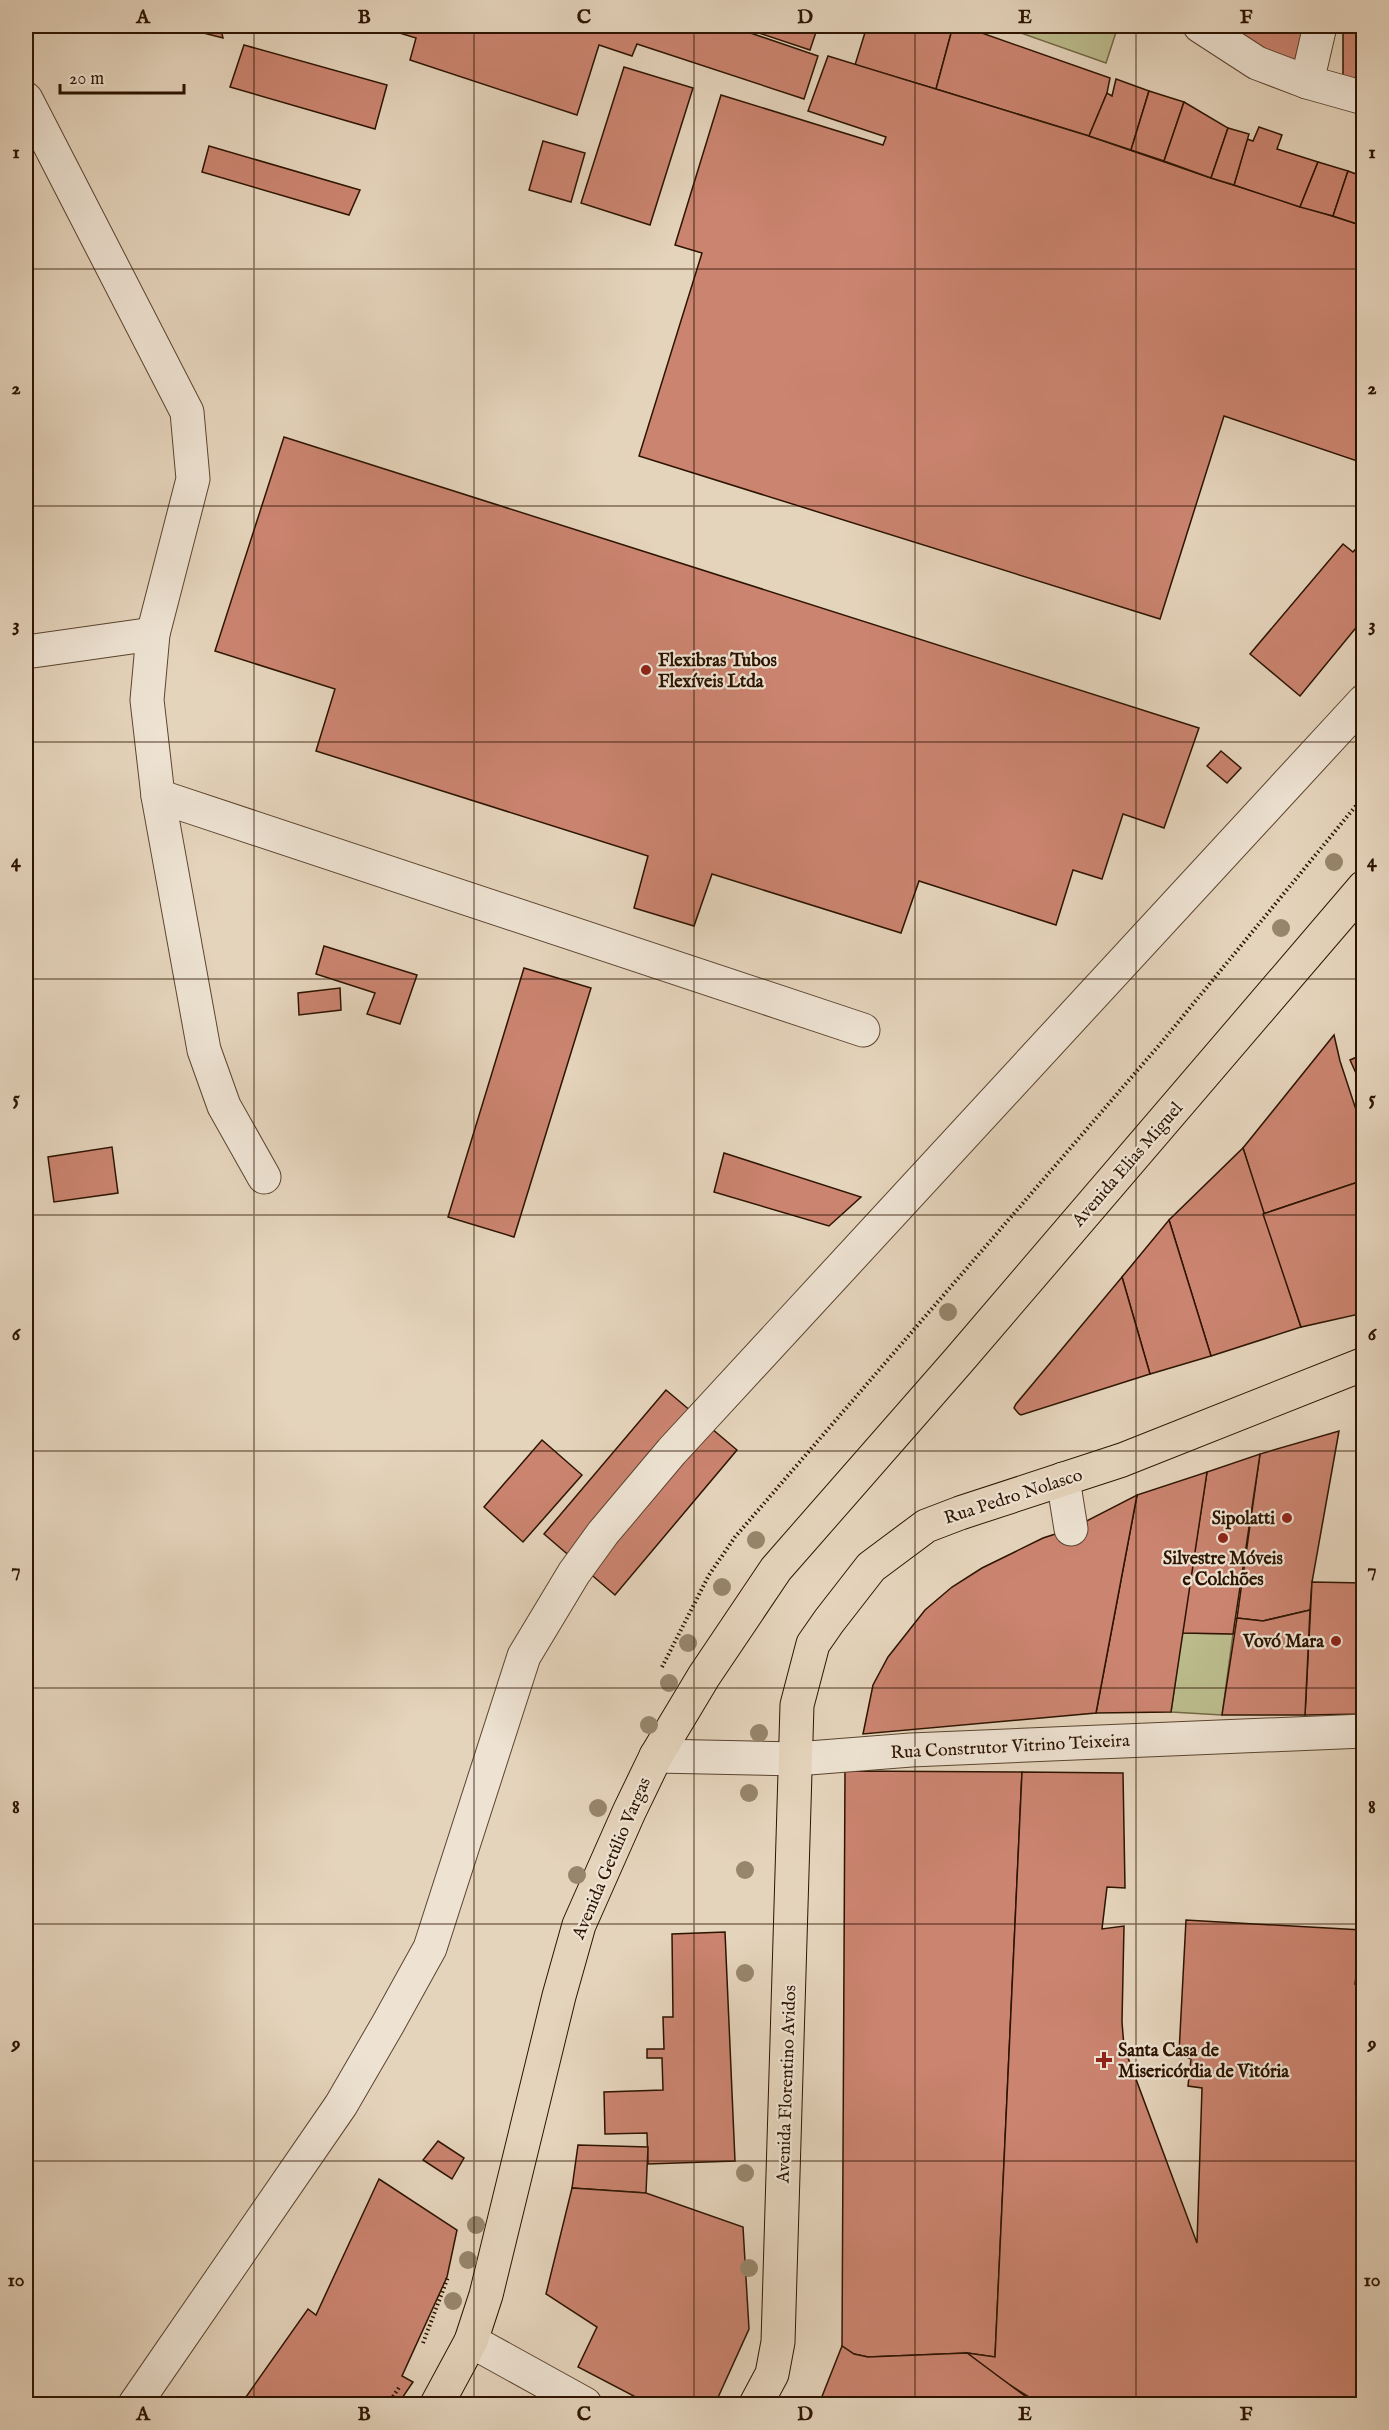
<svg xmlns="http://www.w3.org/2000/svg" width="1389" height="2430" font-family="'IM FELL English',serif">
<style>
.green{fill:#bbbb8c;stroke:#746846;stroke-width:1.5}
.building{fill:#cb8470;stroke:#2d1400;stroke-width:1.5}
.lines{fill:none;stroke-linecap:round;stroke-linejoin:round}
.minor-casing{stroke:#5b442f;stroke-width:35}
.major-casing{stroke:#2d1400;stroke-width:35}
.path{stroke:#2d1400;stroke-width:4;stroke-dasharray:1.5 3;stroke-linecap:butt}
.minor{stroke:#eee3d3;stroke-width:33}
.major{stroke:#e5d4bc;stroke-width:33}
.tree{fill:#97866c}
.grid{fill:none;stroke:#2d1400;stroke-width:1.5;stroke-opacity:0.55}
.poi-dot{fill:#8f2418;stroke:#eee3d3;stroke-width:2}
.labels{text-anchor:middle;stroke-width:4.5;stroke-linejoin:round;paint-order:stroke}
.poi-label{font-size:18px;font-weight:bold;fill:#2d1400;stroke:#eee3d3;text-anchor:start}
.street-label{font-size:18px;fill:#2d1400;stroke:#eee3d3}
.neatline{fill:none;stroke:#2d1400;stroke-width:2}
.grid-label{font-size:20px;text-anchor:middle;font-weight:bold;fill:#2d1400}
</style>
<rect width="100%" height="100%" fill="#e5d4bc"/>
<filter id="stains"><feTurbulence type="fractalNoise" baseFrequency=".00333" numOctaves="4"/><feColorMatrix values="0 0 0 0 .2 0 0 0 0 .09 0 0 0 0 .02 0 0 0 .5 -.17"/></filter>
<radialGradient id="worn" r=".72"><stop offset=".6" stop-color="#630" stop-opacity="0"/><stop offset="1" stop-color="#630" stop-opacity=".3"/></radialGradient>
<g class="green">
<polygon points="1001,26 1118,26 1106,63"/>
<polygon points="1182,1633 1233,1634 1222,1715 1171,1712"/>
</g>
<g class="building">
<polygon points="176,26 220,26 223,38"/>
<polygon points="377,26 730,26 818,56 804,99 637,44 632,56 599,45 577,115 410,60 416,38"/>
<polygon points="755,26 818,26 810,50 753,31"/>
<polygon points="867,26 953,26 936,89 855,65"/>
<polygon points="953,26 962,26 1110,78 1107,93 1089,136 936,89"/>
<polygon points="1227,26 1305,26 1292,70"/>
<rect x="1343" y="26" width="21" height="52"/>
<polygon points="244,45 387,85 375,129 230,87"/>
<polygon points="828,56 1089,136 1211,178 1364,226 1364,458 1360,462 1224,416 1160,619 639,456 702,253 675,245 721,95 883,145 886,137 808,111"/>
<polygon points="624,67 693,88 650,225 581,203"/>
<polygon points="1116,79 1149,91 1131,150 1089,136 1107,93 1112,96"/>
<polygon points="1149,91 1184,102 1164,161 1131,150"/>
<polygon points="1184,102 1228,128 1211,178 1164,161"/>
<polygon points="1259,127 1282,135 1277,149 1318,162 1300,207 1234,185 1247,139 1253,141"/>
<polygon points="1228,128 1249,134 1234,185 1211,178"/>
<polygon points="543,141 585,153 571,202 529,190"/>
<polygon points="209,146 360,190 349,215 202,172"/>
<polygon points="1318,162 1348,171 1333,216 1300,207"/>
<polygon points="1348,171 1364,177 1364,215 1360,225 1333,216"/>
<polygon points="284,437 1199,728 1164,828 1123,814 1102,879 1073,870 1056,925 919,881 901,933 712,874 694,926 634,908 648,856 316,751 335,689 215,651"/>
<polygon points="1364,540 1364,618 1300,696 1250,654 1343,544 1353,552"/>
<polygon points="1221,751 1241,768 1227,783 1207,766"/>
<polygon points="324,946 417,975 400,1024 367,1014 375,993 316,974"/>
<polygon points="524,968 591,988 514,1237 448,1217"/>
<polygon points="340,988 341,1010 299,1015 298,993"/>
<polygon points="1334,1035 1340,1061 1364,1134 1364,1180 1263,1214 1243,1148"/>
<polygon points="1364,1054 1364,1091 1350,1060"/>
<polygon points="112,1147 118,1193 54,1202 48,1157"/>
<polygon points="1243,1148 1301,1327 1211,1356 1169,1220"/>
<polygon points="724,1153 861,1197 829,1226 714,1192"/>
<polygon points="1364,1180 1364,1313 1301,1327 1263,1214"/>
<polygon points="1169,1220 1211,1356 1150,1374 1122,1277"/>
<polygon points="1122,1277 1150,1374 1021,1415 1019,1414 1014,1408 1016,1404"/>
<polygon points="666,1390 737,1450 615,1595 544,1534"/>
<polygon points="1339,1431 1312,1582 1310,1610 1263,1621 1237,1618 1260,1454"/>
<polygon points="542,1440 582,1475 523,1542 484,1507"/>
<polygon points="1260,1454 1233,1634 1182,1633 1207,1472"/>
<polygon points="1207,1472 1171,1712 1096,1713 1137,1495"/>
<polygon points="1137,1495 1096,1713 863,1734 873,1685 888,1657 925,1610 952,1587 982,1568 1043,1538 1071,1529"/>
<polygon points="1312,1582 1364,1583 1364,1714 1305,1715"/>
<polygon points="1310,1610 1305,1715 1222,1715 1237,1618 1263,1621"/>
<polygon points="845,1771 1022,1772 995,2357 967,2353 868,2357 854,2354 842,2346"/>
<polygon points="1022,1772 1123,1773 1125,1888 1107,1887 1102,1929 1124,1926 1122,2022 1124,2047 1197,2243 1202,2088 1188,2086 1191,2059 1179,2053 1186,1920 1362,1930 1355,1984 1364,1985 1364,2404 1040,2404 1002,2380 967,2353 995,2357"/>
<polygon points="725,1932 735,2161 648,2164 647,2133 605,2134 604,2092 663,2090 662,2058 647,2058 647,2049 664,2049 663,2017 673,2017 672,1934"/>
<polygon points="438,2141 464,2158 452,2179 423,2160"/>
<polygon points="578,2145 648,2147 646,2193 572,2188"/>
<polygon points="379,2179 457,2230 447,2277 402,2376 413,2382 398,2404 241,2404 308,2309 316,2315"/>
<polygon points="572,2188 646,2193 743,2227 749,2329 715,2404 649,2404 578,2367 597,2327 546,2294"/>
<polygon points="842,2346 854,2354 868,2357 967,2353 1025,2396 1021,2404 819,2404"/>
</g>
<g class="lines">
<g class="minor-casing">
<g id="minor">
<polyline points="1200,26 1257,63 1307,82 1364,98"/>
<polyline points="1307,82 1320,26"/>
<polyline points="26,99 187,412 193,479 153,634 147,700 158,796 204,1050 224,1106 264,1177"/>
<polyline points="26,652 153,634"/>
<polyline points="158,796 863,1030"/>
<polyline points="1063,1479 1071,1529"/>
<polyline points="656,1756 796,1759 911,1750 1364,1731"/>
<polyline points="471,2341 585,2404"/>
<polyline points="135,2404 341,2105 388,2024 430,1948 524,1656 574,1573 603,1533 672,1451 1364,701"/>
</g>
</g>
<g class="major-casing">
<g id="major">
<polyline points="437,2404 471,2341 486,2295 559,1996 579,1925 629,1812 656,1756 704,1676 776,1569 959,1360 1364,887"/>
<polyline points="756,2404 772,2374 778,2342 797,1705 813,1644 829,1621 871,1567 926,1526 960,1513 1122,1460 1364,1364"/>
</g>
</g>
<g class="path">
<polyline points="662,1667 709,1575 735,1537 1161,1043 1364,796"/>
<polyline points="423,2343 448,2277"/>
<polyline points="388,2404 400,2386"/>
</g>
<use href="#minor" class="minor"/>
<use href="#major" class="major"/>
</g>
<g class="tree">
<circle cx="1334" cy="862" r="9"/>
<circle cx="1281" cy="928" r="9"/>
<circle cx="948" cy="1312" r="9"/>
<circle cx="756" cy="1540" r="9"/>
<circle cx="722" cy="1587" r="9"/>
<circle cx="688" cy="1643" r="9"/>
<circle cx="669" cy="1683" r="9"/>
<circle cx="649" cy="1725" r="9"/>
<circle cx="759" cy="1733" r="9"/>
<circle cx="749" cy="1793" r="9"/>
<circle cx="598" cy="1808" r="9"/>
<circle cx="745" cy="1870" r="9"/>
<circle cx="577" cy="1875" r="9"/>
<circle cx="745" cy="1973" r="9"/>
<circle cx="745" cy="2173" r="9"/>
<circle cx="476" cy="2225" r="9"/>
<circle cx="468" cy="2260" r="9"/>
<circle cx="749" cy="2268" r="9"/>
<circle cx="453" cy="2301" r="9"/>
</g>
<path class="grid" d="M254,26V2404M474,26V2404M694,26V2404M915,26V2404M1136,26V2404M26,269H1364M26,506H1364M26,742H1364M26,979H1364M26,1215H1364M26,1451H1364M26,1688H1364M26,1924H1364M26,2161H1364"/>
<g class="poi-dot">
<circle cx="646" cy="670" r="6"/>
<circle cx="1287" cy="1518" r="6"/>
<circle cx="1223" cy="1538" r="6"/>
<circle cx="1336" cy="1641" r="6"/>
<path d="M1101 2051h6v6h6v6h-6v6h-6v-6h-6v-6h6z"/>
</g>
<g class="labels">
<g class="poi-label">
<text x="658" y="666">Flexibras Tubos<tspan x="658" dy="21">Flexíveis Ltda</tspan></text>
<text x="1275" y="1524" text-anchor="end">Sipolatti</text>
<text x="1223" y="1564" text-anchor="middle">Silvestre Móveis<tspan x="1223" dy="21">e Colchões</tspan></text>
<text x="1324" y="1647" text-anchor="end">Vovó Mara</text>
<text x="1118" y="2056">Santa Casa de<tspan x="1118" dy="21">Misericórdia de Vitória</tspan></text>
</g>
<g class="street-label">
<text transform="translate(1127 1164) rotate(-49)" y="6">Avenida Elias Miguel</text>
<text transform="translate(1013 1496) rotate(-18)" y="6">Rua Pedro Nolasco</text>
<text transform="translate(1010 1746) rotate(-3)" y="6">Rua Construtor Vitrino Teixeira</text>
<text transform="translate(611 1858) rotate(-67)" y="6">Avenida Getúlio Vargas</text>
<text transform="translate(786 2084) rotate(-88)" y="6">Avenida Florentino Avidos</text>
</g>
</g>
<rect width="1389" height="2430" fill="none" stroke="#e5d4bc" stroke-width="66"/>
<path d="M60 84v9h124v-9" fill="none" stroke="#2d1400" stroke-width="3"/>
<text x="69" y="84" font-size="18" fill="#2d1400" stroke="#eee3d3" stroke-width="4.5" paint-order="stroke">20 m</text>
<rect x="33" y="33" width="1323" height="2364" class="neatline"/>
<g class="grid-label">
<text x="143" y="23">A</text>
<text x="364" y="23">B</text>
<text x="584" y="23">C</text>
<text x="805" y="23">D</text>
<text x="1025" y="23">E</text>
<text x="1246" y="23">F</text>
<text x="16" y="158">1</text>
<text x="1372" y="158">1</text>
<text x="16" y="394">2</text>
<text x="1372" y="394">2</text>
<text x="16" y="631">3</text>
<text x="1372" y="631">3</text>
<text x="16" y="867">4</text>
<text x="1372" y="867">4</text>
<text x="16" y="1104">5</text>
<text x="1372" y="1104">5</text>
<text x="16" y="1340">6</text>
<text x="1372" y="1340">6</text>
<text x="16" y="1576">7</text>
<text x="1372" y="1576">7</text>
<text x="16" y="1813">8</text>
<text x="1372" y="1813">8</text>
<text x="16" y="2049">9</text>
<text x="1372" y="2049">9</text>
<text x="16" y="2286">10</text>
<text x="1372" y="2286">10</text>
<text x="143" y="2420">A</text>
<text x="364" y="2420">B</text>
<text x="584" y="2420">C</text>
<text x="805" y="2420">D</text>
<text x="1025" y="2420">E</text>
<text x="1246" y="2420">F</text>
</g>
<rect width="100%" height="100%" filter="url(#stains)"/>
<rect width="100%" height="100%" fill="url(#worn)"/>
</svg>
